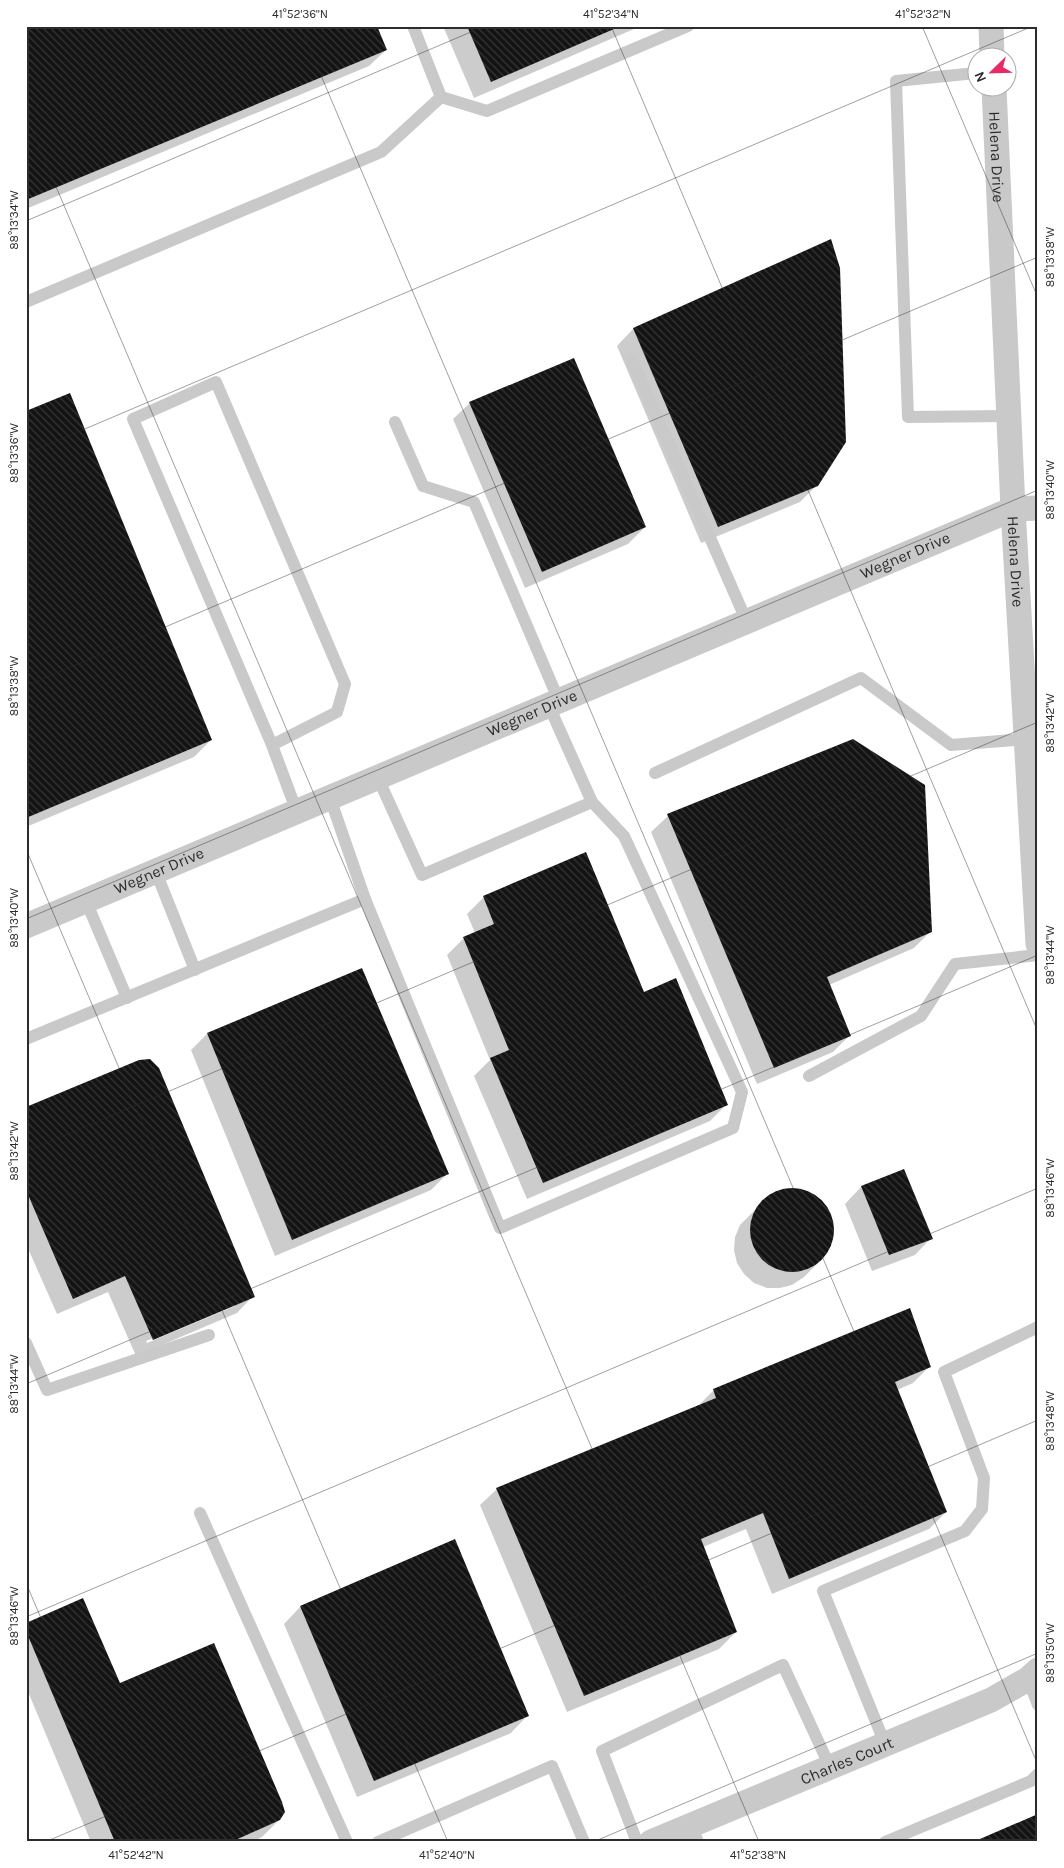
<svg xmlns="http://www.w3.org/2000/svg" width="1064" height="1868" font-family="Karla,sans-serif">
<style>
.shadow{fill:#0003;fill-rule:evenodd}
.building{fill:url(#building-back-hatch)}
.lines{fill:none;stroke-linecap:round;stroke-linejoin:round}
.service{stroke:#c9c9c9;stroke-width:12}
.minor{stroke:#c9c9c9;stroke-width:25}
.ticks{fill:none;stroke:#2c2c2c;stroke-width:1;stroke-opacity:0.45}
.labels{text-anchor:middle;stroke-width:5;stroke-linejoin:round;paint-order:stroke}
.street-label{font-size:16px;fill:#2c2c2c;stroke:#fff}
.neatline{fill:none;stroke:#2c2c2c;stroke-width:2}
.ticks-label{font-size:12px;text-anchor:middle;fill:#2c2c2c}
</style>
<defs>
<pattern id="building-back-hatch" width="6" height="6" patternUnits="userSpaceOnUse" patternTransform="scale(1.25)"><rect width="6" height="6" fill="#131313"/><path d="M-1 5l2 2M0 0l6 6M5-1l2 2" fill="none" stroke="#363636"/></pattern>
</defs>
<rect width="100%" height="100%" fill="#fff"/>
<g class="shadow">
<polygon points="26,26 386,50 369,66 26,209"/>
<polygon points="443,26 641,26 474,98"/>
<polygon points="831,241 817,485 800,502 701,543 617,346 633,329"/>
<polygon points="470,403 645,527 628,544 525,588 453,419"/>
<polygon points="26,412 211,740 194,757 26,827"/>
<polygon points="668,816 931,931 914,948 829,985 850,1035 833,1052 757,1084 651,832"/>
<polygon points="484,897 727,1104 710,1121 527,1199 474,1076 490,1060 447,955 464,938 475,933 467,914"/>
<polygon points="362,970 447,1174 431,1190 275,1256 191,1050 207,1034"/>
<path d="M26,1109L253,1296L237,1313L136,1356L108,1292L57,1314L26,1244ZM235,1304V1306L147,1343L146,1341Z"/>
<polygon points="904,1170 931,1238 915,1255 872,1271 845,1204 861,1187"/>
<polygon points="792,1189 806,1191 818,1198 827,1208 833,1221 834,1235 829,1248 821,1260 804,1277 792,1285 780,1288 767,1288 754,1283 744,1274 737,1263 734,1250 735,1237 740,1225 767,1198 778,1191"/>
<polygon points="930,1366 913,1383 897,1390 946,1512 929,1529 772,1594 746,1529 703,1547 736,1632 719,1649 567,1712 480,1505 497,1489 697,1407 714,1390"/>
<polygon points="300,1607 527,1716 511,1733 357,1797 284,1624"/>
<polygon points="26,1624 119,1684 279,1820 262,1837 251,1842 91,1842 26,1687"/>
</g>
<g class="building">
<polygon points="26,26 377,26 387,50 26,200"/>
<polygon points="467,26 621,26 491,82"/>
<polygon points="831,239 840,268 846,442 818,486 718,527 633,328"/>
<polygon points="574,358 646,527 542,572 469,402"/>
<polygon points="70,393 212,740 26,818 26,411"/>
<polygon points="853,739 925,785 932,932 827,977 851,1036 774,1068 667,814"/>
<polygon points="586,852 644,992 676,978 728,1105 543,1183 490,1058 509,1050 463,937 494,924 483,896"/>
<polygon points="362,968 449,1174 292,1240 207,1033"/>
<polygon points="150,1059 159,1068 255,1297 153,1340 125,1276 73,1299 26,1190 26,1107 139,1060"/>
<polygon points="904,1169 933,1239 889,1255 861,1186"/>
<circle cx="792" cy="1230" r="42"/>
<polygon points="910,1308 931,1367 895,1382 947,1512 789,1579 763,1513 701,1539 737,1632 584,1696 496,1488 716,1398 713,1389"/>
<polygon points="455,1539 529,1716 374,1781 300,1606"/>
<polygon points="83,1598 120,1683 214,1643 282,1802 285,1812 280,1820 231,1842 115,1842 26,1631 26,1623"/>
<polygon points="1038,1814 1038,1842 973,1842"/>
</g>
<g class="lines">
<g class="service">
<polyline points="413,26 441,97 487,111 688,26"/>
<polyline points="976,73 896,81 908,417 1009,416"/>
<polyline points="26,302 381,152 441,97"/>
<polyline points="632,360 747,622"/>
<polyline points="395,422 423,486 474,502 559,701"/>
<polyline points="272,745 337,712 345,684 216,382 133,419 272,745 297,812"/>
<polyline points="655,773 861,678 951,745 1026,739"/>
<polyline points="378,778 422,875 592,802"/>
<polyline points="156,872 195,970"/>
<polyline points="365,899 500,1228 733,1128 742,1092 624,836 592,802 549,706"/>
<polyline points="86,901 127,998"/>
<polyline points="26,1039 365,899 330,798"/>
<polyline points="809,1076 921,1016 955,964 1038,955"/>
<polyline points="26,1343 47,1390 209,1335"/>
<polyline points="200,1513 347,1842"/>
<polyline points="1028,1679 1038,1705"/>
<polyline points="885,1744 823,1591 965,1531 982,1509 984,1478 944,1372 1038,1327"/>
<polyline points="691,1825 698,1842"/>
<polyline points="378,1842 552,1766 584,1842"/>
<polyline points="637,1842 602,1751 783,1665 830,1767"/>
<polyline points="885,1842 1031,1781 1038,1774"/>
</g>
<g class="minor">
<polyline points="991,26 992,58"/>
<path id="s1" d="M994,88L1013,509L1038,944"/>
<path id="s2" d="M26,926L1013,509L1038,508"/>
<path id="s3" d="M651,1842L991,1700L1028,1679L1038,1670"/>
</g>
</g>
<path class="ticks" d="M300,26L1038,1765M611,26L1038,1032M922,26L1038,298M26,116L759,1842M26,221L485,26M26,454L1033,26M26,686L1038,257M26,849L448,1842M26,919L1038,490M26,1152L1038,722M26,1384L1038,955M26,1583L136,1842M26,1617L1038,1188M45,1842L1038,1420M593,1842L1038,1653"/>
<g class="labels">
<g class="street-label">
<text dy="6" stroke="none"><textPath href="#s1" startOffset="69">Helena Drive</textPath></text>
<text dy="6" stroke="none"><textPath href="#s2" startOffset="954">Wegner Drive</textPath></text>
<text dy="6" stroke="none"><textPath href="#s1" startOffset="474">Helena Drive</textPath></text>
<text dy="6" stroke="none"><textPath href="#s2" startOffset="549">Wegner Drive</textPath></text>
<text dy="6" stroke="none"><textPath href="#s2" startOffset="144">Wegner Drive</textPath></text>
<text dy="6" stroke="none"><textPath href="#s3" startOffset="212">Charles Court</textPath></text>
</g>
</g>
<rect width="1064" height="1868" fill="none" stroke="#ffffff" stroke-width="55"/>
<g transform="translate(992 72) rotate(247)"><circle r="24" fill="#ffffff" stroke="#ababab"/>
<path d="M0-4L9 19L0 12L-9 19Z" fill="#e72a68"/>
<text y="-8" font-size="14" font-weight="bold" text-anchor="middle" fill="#2c2c2c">N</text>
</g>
<rect x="28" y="28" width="1008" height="1812" class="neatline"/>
<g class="ticks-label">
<text x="300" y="18">41°52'36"N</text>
<text x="611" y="18">41°52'34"N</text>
<text x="923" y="18">41°52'32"N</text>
<text transform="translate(14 220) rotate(-90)" y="4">88°13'34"W</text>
<text transform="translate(1050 257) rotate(-90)" y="4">88°13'38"W</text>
<text transform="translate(14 453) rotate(-90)" y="4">88°13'36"W</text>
<text transform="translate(1050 490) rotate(-90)" y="4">88°13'40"W</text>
<text transform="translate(14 686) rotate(-90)" y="4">88°13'38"W</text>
<text transform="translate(1050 723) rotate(-90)" y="4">88°13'42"W</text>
<text transform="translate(14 918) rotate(-90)" y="4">88°13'40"W</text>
<text transform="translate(1050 955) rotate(-90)" y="4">88°13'44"W</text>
<text transform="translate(14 1151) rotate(-90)" y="4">88°13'42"W</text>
<text transform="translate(1050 1188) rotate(-90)" y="4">88°13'46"W</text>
<text transform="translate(14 1384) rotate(-90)" y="4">88°13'44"W</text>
<text transform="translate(1050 1421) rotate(-90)" y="4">88°13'48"W</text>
<text transform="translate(14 1616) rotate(-90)" y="4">88°13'46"W</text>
<text transform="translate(1050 1653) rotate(-90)" y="4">88°13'50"W</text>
<text x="136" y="1859">41°52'42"N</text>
<text x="447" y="1859">41°52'40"N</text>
<text x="758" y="1859">41°52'38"N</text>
</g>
</svg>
